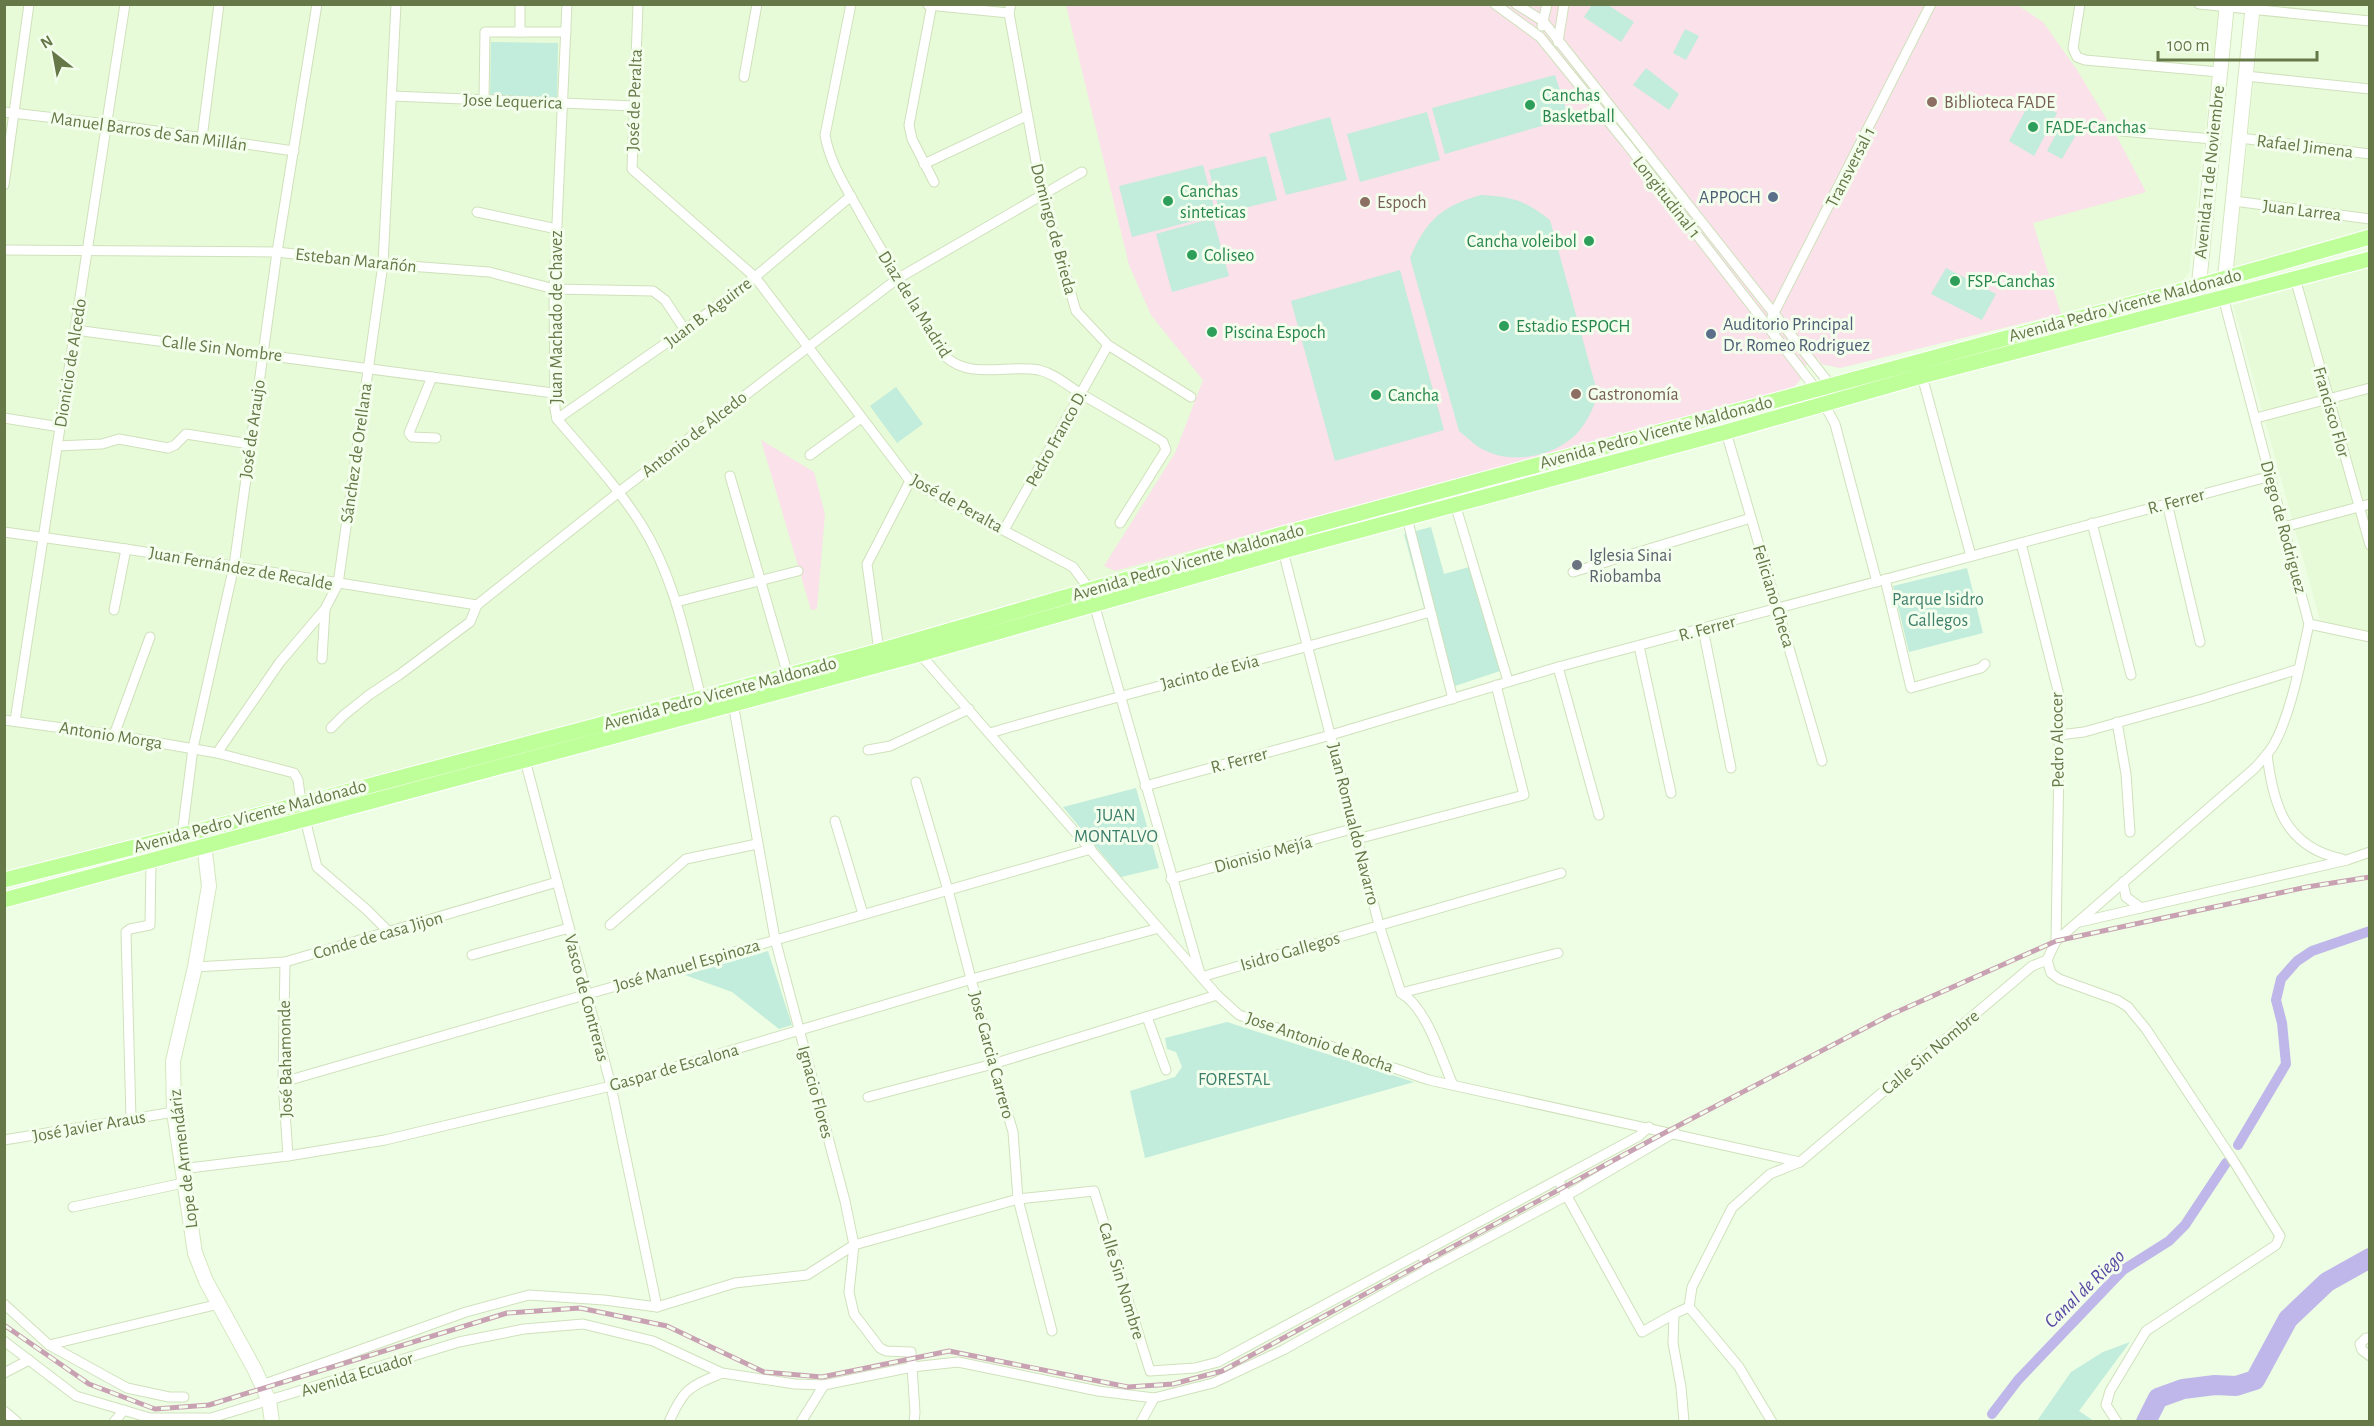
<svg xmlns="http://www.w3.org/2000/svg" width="2374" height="1426" font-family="'Alegreya Sans',sans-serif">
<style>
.residential{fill:#e7fbd8}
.education{fill:#fae1ea}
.green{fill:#c2ecdb}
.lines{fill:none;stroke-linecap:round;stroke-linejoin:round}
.canal{stroke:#bfb7e9;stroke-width:10}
.river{stroke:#bfb7e9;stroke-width:20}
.street-casing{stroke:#d0e1bc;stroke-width:11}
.secondary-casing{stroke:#d4e8bd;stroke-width:16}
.primary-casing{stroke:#fff;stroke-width:17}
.street{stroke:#fff;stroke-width:9}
.secondary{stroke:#fff;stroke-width:14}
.primary{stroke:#bfff9a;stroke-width:15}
.rail-casing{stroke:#c8a2b3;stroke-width:5}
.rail{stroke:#f3ffec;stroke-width:3;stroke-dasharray:9;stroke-linecap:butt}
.education-dot{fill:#8d6e63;stroke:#f3ffec;stroke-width:2}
.leisure-dot{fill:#2e9e5b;stroke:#f3ffec;stroke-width:2}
.service-dot{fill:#5c6f8a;stroke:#f3ffec;stroke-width:2}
.worship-dot{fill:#6b7280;stroke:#f3ffec;stroke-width:2}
.labels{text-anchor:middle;stroke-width:6;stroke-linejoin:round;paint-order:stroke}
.leisure-label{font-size:18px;fill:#27864d;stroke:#f3ffec;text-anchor:start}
.street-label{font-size:18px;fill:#677848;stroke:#f3ffec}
.education-label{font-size:18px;fill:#785e54;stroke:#f3ffec;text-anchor:start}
.service-label{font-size:18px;fill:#4e5e75;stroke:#f3ffec;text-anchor:end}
.worship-label{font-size:18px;fill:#5b616d;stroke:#f3ffec;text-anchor:start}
.park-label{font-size:18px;fill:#3f7f6d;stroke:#f3ffec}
.water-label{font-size:20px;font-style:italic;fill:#5848a3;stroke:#f3ffec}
</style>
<rect width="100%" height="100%" fill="#eefee4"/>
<g class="residential">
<polygon points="5,5 2219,5 2189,273 2180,284 1840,368 1821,364 1818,358 1796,371 1801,379 1794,387 1067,588 786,670 5,877"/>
<polygon points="2262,5 2369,5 2369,233 2234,269"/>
<polygon points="2369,268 2369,633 2321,624 2233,305"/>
</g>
<g class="education">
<polygon points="1066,5 2017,5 2043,22 2077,70 2116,135 2146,192 2033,223 2061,314 1840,368 1821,364 1818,358 1796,371 1801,379 1794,387 1115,571 1104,566 1175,453 1203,380 1151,315 1129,265"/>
<polygon points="761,440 814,472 825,514 817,609 811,610"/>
</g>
<g class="green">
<polygon points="1592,5 1608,5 1634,22 1621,42 1584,17"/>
<polygon points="1685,29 1699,36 1686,60 1673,53"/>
<polygon points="491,42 558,43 557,99 490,97"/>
<polygon points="1646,68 1679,94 1669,110 1633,85"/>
<polygon points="1555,75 1569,118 1445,154 1432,108"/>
<polygon points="2031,100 2057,113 2034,156 2009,141"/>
<polygon points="1427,112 1440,160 1360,182 1347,134"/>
<polygon points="1330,117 1347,180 1286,195 1269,134"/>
<polygon points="2062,123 2077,133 2062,159 2047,151"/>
<polygon points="1266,156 1277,200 1220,214 1209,170"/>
<polygon points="1203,165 1216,215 1132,237 1119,186"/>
<path d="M1481,195C1513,197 1524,200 1550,220L1598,395C1592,411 1585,427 1572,438C1547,459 1505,465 1477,446C1471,441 1465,436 1459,431L1410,258C1426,220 1442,206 1481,195Z"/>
<polygon points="1213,218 1229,276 1172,292 1156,234"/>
<polygon points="1946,268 1996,294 1982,320 1931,294"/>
<polygon points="1400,270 1444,430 1335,461 1291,301"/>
<polygon points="896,387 923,424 897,443 870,406"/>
<polygon points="1431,527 1444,574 1473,566 1503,670 1446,689 1404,534"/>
<polygon points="1967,568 1983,633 1909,652 1893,586"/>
<polygon points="1136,788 1159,868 1121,877 1063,807"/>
<polygon points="768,951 792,1025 779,1029 732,992 685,975"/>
<polygon points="1227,1022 1414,1082 1145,1158 1130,1091 1175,1077 1182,1067 1176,1052 1167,1049 1165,1038"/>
<polygon points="2130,1342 2079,1411 2094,1421 2037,1421 2071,1372 2103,1352"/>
</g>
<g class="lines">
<g class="canal">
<polyline points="2238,1145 2286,1064 2282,1023 2276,1000 2281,979 2297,961 2312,951 2370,931"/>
<polyline points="1992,1414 2018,1380 2123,1270 2169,1241 2185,1225 2226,1163"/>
</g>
<polyline class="river" points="2146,1422 2158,1398 2183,1389 2215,1385 2236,1386 2255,1380 2288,1319 2327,1282 2370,1258"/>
<g class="street-casing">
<g id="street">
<path d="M567,4L554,289L555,409L557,419C586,453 617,486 641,524C674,576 686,639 701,698"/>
<polyline points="638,4 632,169 755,277 910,481 1073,567 1090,590 1201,977 1561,873"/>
<path d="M851,4L825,135C830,165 849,192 863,218C890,265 917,311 946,357C971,380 1009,364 1039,370C1056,374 1069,387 1083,395C1110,411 1137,426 1163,442L1166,450L1120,523"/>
<polyline points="932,4 909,125 912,139 934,182"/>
<polyline points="1011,4 1009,13 1042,195 1076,311 1108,345 1191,397"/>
<polyline points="1495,4 1540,37 1626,143 1816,389 1835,424 1877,582"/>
<polyline points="1516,4 1543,21 1832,387"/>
<polyline points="2080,4 2073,48 2077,57 2085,60 2219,72"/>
<polyline points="2199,4 2370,21"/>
<polyline points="928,5 1009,13"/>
<polyline points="1542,26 1547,4"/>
<polyline points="520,32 520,4"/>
<polyline points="1558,42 1564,4"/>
<polyline points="2246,76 2370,89"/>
<polyline points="744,77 757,4"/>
<polyline points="392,96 634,106"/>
<polyline points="484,100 485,32 566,32"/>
<polyline points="4,112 107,124 294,151"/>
<polyline points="2121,131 2213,139"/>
<polyline points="202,138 219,4"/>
<polyline points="2240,138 2370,154"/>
<polyline points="924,164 1026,116"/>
<polyline points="4,185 29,4"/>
<polyline points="2234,201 2370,219"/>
<polyline points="477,212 557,229"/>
<polyline points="4,250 277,252 383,264 489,272 554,289 653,291 665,300 685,330"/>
<polyline points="2295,278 2370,545"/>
<polyline points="1772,317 1931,4"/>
<polyline points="75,330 553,393"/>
<polyline points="1922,376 1971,556"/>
<polyline points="432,377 409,433 412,437 436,438"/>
<polyline points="4,418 60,427"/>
<polyline points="2256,418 2370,388"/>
<polyline points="557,419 685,330 755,277 851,196"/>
<polyline points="1726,432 1822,761"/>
<polyline points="57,446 102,444 119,439 168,448 175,445 186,434 250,444"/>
<polyline points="810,455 861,418"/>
<polyline points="730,476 788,675"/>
<polyline points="2167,503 2200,642"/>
<polyline points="1455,504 1508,681"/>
<polyline points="1407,518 1453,699"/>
<polyline points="2092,523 2131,675"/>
<polyline points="2284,527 2370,504"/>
<polyline points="1004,530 1108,345"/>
<polyline points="4,532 126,549 477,605"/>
<path d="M1283,551L1379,925L1401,993C1427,1008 1441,1058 1453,1085"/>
<polyline points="1573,572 1751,518"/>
<polyline points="1885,579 1911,688 1981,668 1985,664"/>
<polyline points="676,602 798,571"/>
<polyline points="114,610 126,549"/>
<polyline points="2309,624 2370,637"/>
<polyline points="1703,629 1731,768"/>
<polyline points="1639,646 1671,793"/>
<polyline points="879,651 867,564 910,481"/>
<polyline points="920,654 1217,995 1239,1015 1429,1080 1800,1162"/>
<polyline points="322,659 325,609"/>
<polyline points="1558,667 1599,815"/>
<polyline points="733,703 775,939 845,1201 854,1245 849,1292 854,1314 880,1348 886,1351 911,1352 915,1412 914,1422"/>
<polyline points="4,720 114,735 217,753"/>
<polyline points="15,721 125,4"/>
<polyline points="2117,722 2126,774 2130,832"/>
<polyline points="331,728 344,715 369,695 399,675 470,622 477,605 619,492 897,279 1082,172"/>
<path d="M990,733C1136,690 1284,655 1430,612"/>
<polyline points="114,735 150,637"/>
<polyline points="2059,735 2084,732 2202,699 2299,669"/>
<polyline points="868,750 890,746 969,709"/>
<path d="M2267,754C2273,805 2285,847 2342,859"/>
<polyline points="525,760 611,1086 657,1307"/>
<polyline points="916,782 948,890 993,1064 1013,1132 1018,1199 1052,1331"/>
<polyline points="1145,786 1331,735 1558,667 2271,476"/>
<polyline points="301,802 298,780 294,773 217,753 280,662 325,609 338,584 383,264 396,4"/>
<polyline points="305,819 317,867 367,910 389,932"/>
<polyline points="835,821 863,914"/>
<polyline points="1357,839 1524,795 1496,685"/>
<polyline points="183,853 182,835 193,748 234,566 277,252 317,4"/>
<polyline points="1171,879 1355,828"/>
<polyline points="2123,882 2126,897 2141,908"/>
<polyline points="2080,922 2347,860 2370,852"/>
<polyline points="610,925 686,859 757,844"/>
<path d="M2056,941L2255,768C2261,761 2268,754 2273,746C2291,715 2301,659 2309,624L2223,297"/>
<polyline points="472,955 569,928"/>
<polyline points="2047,960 2051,973 2059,979 2117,1000 2128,1007 2146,1029 2233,1160 2280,1236 2276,1245 2146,1331 2110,1391 2106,1405 2117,1422"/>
<polyline points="285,962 283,1082 288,1156"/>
<polyline points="195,967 285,962 557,882"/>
<polyline points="1401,993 1558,953"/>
<polyline points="1147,1017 1166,1070"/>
<polyline points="283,1082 1091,849"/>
<polyline points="868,1097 993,1064 1217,995"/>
<polyline points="131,1119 126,932 130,929 150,925 151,861"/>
<polyline points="4,1140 174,1112"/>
<polyline points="181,1169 288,1156 385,1140 611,1086 972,979 1159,928"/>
<polyline points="1558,1180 1642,1332 1674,1314"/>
<polyline points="73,1207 183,1183"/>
<polyline points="1427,1270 1566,1196 1675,1132"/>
<polyline points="4,1304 49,1345 127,1388 169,1397 184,1397"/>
<polyline points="2370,1338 2366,1338 2360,1344 2362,1350 2370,1356"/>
<polyline points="4,1341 76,1396 150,1418 211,1418 459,1342 524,1329 583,1324 653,1341 722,1373 795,1384 824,1385 912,1367 958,1362 1098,1391 1154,1398 1213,1383 1283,1350 1427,1270 1422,1253"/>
<polyline points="49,1345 219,1304"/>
<polyline points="4,1373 29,1360"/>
<polyline points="262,1385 466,1312 529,1295 604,1300 657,1307 735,1283 807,1275 854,1245 1018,1199 1094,1191 1150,1371 1195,1368 1218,1362 1639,1136 1649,1127"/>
<polyline points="4,1411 17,1422"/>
<polyline points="114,1422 124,1410"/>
<path d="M669,1422C684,1388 689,1387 722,1373"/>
<polyline points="801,1422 824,1385"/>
<polyline points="1141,1422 1154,1398"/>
<polyline points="1684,1422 1681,1387 1673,1343 1674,1314 1689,1307"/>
<polyline points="1772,1422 1739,1367 1689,1307 1692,1287 1732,1208 1770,1174 1800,1162 2032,966 2047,960 2056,941 2060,699 2021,543"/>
</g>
</g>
<g class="secondary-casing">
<g id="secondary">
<polyline points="2223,297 2253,4"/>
<polyline points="2197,304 2227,4"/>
<polyline points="203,835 209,886 195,967 173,1061 174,1112 195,1253 206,1281 255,1370 269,1401 272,1422"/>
</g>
</g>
<g class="primary-casing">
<g id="primary">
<polyline points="4,880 202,830 879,651 1279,535 2198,286 2370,237"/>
<polyline points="4,900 920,654 1283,551 1726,432 1922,376 2370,259"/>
</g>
</g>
<use href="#street" class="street"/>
<use href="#secondary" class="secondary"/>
<use href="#primary" class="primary"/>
<g class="rail-casing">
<polyline id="rail" points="4,1325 89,1384 155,1409 209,1405 507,1313 580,1308 667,1326 764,1372 822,1377 949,1351 1128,1387 1173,1384 1222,1371 1668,1131 1890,1015 2056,941 2307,887 2370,877"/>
</g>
<use href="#rail" class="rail"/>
</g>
<g class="education-dot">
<circle cx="1932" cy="102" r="6"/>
<circle cx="1365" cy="202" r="6"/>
<circle cx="1576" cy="394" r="6"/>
</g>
<g class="leisure-dot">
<circle cx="1530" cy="105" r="6"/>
<circle cx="2033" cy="127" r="6"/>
<circle cx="1168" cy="201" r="6"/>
<circle cx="1589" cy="241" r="6"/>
<circle cx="1192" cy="255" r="6"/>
<circle cx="1955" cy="281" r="6"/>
<circle cx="1504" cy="326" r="6"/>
<circle cx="1212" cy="332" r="6"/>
<circle cx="1376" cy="395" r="6"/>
</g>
<g class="service-dot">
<circle cx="1773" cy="197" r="6"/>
<circle cx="1711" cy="334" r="6"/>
</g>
<circle class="worship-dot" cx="1577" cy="565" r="6"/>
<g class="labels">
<g class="leisure-label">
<text x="1542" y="101">Canchas<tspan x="1542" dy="21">Basketball</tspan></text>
<text x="2045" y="133">FADE-Canchas</text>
<text x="1180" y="197">Canchas<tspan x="1180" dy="21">sinteticas</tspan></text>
<text x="1577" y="247" text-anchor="end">Cancha voleibol</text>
<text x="1204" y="261">Coliseo</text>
<text x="1967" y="287">FSP-Canchas</text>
<text x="1516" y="332">Estadio ESPOCH</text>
<text x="1224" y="338">Piscina Espoch</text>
<text x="1388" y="401">Cancha</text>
</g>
<g class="street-label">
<text transform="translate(634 100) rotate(-88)" y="6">José de Peralta</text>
<text transform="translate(513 101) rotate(2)" y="6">Jose Lequerica</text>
<text transform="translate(149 131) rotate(8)" y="6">Manuel Barros de San Millán</text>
<text transform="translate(2305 146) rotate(7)" y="6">Rafael Jimena</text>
<text transform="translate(1850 167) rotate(-63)" y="6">Transversal 1</text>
<text transform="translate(2209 172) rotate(-84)" y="6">Avenida 11 de Noviembre</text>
<text transform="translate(1667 197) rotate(52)" y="6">Longitudinal 1</text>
<text transform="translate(2302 210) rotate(7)" y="6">Juan Larrea</text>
<text transform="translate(1054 229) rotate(75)" y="6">Domingo de Brieda</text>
<text transform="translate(356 260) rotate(6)" y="6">Esteban Marañón</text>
<text transform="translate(915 304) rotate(58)" y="6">Diaz de la Madrid</text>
<text transform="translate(2125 305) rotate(-15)" y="6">Avenida Pedro Vicente Maldonado</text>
<text transform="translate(708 312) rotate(-37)" y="6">Juan B. Aguirre</text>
<text transform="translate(556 317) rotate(-90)" y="6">Juan Machado de Chavez</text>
<text transform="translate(222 348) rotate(7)" y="6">Calle Sin Nombre</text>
<text transform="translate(70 363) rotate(-81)" y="6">Dionicio de Alcedo</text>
<text transform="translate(2332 412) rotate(74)" y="6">Francisco Flor</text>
<text transform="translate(252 429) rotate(-82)" y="6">José de Araujo</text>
<text transform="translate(1656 432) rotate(-15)" y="6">Avenida Pedro Vicente Maldonado</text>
<text transform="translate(694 434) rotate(-38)" y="6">Antonio de Alcedo</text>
<text transform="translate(1056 438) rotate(-61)" y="6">Pedro Franco D.</text>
<text transform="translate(356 453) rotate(-82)" y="6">Sánchez de Orellana</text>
<text transform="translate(2176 501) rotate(-15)" y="6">R. Ferrer</text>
<text transform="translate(957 503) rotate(29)" y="6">José de Peralta</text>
<text transform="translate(2284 527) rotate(75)" y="6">Diego de Rodriguez</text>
<text transform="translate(1188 562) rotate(-16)" y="6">Avenida Pedro Vicente Maldonado</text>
<text transform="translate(241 568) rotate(10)" y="6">Juan Fernández de Recalde</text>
<text transform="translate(1774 596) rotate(73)" y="6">Feliciano Checa</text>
<text transform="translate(1707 628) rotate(-15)" y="6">R. Ferrer</text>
<text transform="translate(1210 672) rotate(-14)" y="6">Jacinto de Evia</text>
<text transform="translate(720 693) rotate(-15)" y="6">Avenida Pedro Vicente Maldonado</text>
<text transform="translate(111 735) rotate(9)" y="6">Antonio Morga</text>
<text transform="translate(2057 740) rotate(-91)" y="6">Pedro Alcocer</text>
<text transform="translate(1239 760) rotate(-15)" y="6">R. Ferrer</text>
<text transform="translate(250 816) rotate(-15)" y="6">Avenida Pedro Vicente Maldonado</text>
<text transform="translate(1354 824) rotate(76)" y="6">Juan Romualdo Navarro</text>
<text transform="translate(1263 854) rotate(-15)" y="6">Dionisio Mejía</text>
<text transform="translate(378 935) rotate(-16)" y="6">Conde de casa Jijon</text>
<text transform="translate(1290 951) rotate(-16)" y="6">Isidro Gallegos</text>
<text transform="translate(687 965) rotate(-16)" y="6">José Manuel Espinoza</text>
<text transform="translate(587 998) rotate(75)" y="6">Vasco de Contreras</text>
<text transform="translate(1320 1042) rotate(19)" y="6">Jose Antonio de Rocha</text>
<text transform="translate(1930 1052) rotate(-40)" y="6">Calle Sin Nombre</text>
<text transform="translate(992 1055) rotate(75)" y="6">Jose Garcia Carrero</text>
<text transform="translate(285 1059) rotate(-91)" y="6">José Bahamonde</text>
<text transform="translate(674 1067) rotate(-16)" y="6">Gaspar de Escalona</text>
<text transform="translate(816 1092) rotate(75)" y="6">Ignacio Flores</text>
<text transform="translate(89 1126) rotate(-10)" y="6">José Javier Araus</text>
<text transform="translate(183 1159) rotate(-97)" y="6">Lope de Armendáriz</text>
<text transform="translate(1122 1281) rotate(73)" y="6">Calle Sin Nombre</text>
<text transform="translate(357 1374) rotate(-17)" y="6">Avenida Ecuador</text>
</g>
<g class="education-label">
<text x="1944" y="108">Biblioteca FADE</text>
<text x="1377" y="208">Espoch</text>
<text x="1588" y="400">Gastronomía</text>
</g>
<g class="service-label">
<text x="1761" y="203">APPOCH</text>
<text x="1723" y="330" text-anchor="start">Auditorio Principal<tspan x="1723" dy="21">Dr. Romeo Rodriguez</tspan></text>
</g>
<g class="worship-label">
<text x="1589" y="561">Iglesia Sinai<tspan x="1589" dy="21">Riobamba</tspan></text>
</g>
<g class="park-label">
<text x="1938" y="605">Parque Isidro<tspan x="1938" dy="21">Gallegos</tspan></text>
<text x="1116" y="821">JUAN<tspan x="1116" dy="21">MONTALVO</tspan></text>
<text x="1234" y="1085">FORESTAL</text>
</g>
<g class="water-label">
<text transform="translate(2084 1288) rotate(-44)" y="7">Canal de Riego</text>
</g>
</g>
<rect width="2374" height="1426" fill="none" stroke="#677848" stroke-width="12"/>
<g transform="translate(54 54) rotate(329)" stroke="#f3ffec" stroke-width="4.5" paint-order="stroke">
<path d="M0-4.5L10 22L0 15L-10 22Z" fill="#677848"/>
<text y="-9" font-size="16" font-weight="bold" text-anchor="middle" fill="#677848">N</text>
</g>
<path d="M2158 51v9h159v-9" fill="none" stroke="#677848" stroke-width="3"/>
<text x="2167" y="51" font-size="18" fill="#677848" stroke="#f3ffec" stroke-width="4.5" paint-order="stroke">100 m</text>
</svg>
